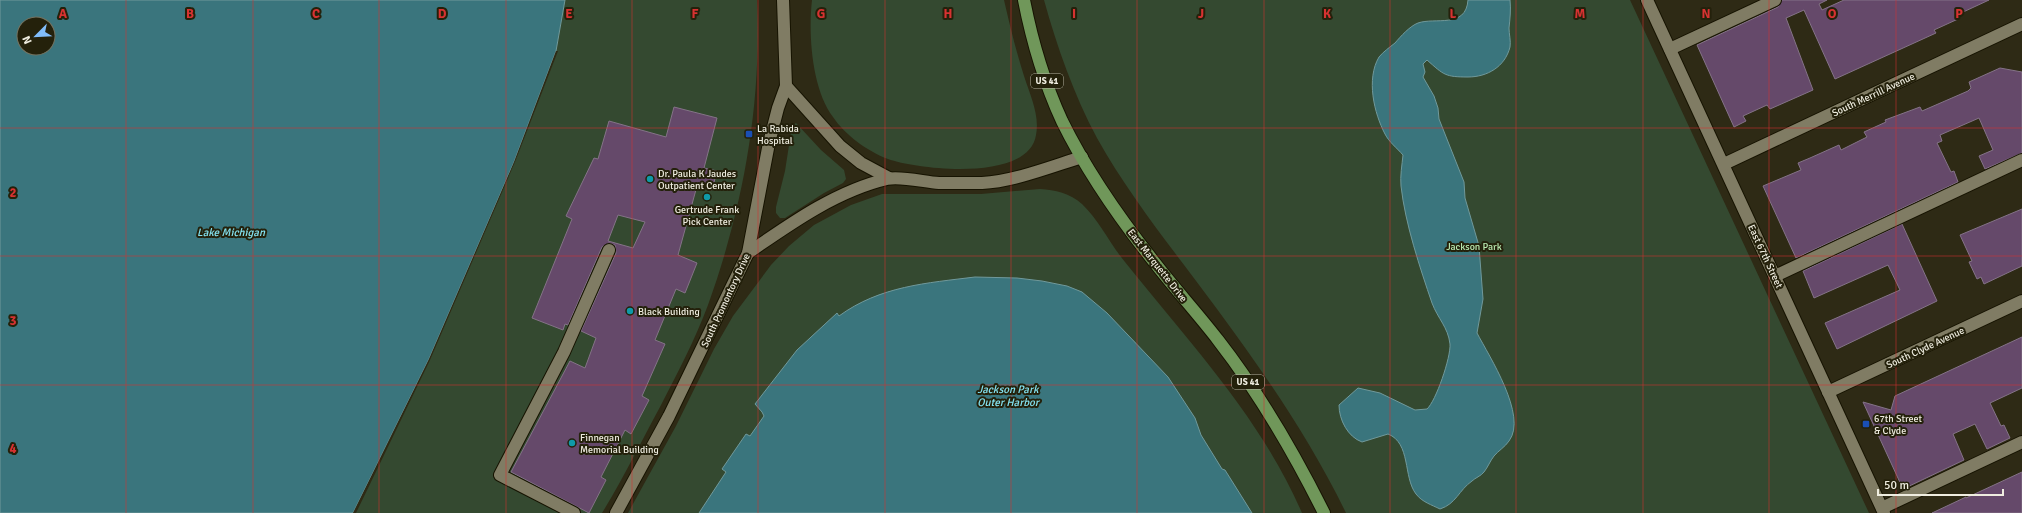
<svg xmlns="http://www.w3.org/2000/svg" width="2022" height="513" font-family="Signika,sans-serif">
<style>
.green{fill:#344930}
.water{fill:#3a757d;stroke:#70999b;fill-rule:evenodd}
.pier{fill:#2e2a15}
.building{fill:#65496a;stroke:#847387;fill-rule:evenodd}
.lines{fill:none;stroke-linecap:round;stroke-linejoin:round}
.minor-casing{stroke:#161301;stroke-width:14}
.major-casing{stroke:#161301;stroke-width:14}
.minor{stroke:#807c64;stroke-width:12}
.major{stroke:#70975a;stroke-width:12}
.grid{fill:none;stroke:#d73231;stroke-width:1;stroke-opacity:0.55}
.transit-dot{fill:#1a4fb4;stroke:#24210b;stroke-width:1.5}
.culture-dot{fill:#0f9aa8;stroke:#24210b;stroke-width:1.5}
.labels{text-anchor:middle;stroke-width:4;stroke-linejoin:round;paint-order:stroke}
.shield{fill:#24210b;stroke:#b2b0a0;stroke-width:1}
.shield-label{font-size:9px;font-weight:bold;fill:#efede0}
.street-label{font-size:10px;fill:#efede0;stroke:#24210b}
.poi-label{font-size:10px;fill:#efede0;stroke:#24210b;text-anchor:start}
.park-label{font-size:10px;fill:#baebb2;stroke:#24210b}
.water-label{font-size:11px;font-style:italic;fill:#84e3f1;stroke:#24210b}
.grid-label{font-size:13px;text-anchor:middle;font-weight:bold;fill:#d73231;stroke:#24210b;stroke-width:4;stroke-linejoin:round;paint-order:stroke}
</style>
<rect width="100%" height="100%" fill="#2e2a15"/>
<g class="green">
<path d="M565,0H757C762,104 743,208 708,305C695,340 677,374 660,407C641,442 623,479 602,513H353L556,51Z"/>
<path d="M812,0H1004C1010,26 1016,51 1024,76C1030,95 1040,115 1036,135C1029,182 919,170 888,159C867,151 845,135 833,117C812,89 808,35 812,0Z"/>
<path d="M1044,0H1630L1869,513H1346C1311,441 1265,374 1217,309C1176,253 1131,199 1097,138C1074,95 1057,47 1044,0Z"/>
<polygon points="796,123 821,150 844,170 846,179 843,183 824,193 785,218 780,218 776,213 776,207 785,171 792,126"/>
<path d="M1040,189C1055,190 1070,193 1082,204C1099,220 1110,244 1125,262C1189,342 1261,418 1302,513H628L676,426L714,349L733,316L771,265L789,246L814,225L851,205L882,194H981Z"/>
</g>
<g class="water">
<path d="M0,0H565L556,51L514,162L429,359L353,513H0ZM24,24H48V48H24Z"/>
<path d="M1468,0H1510C1511,9 1510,19 1509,28C1509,34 1511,41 1510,47C1505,67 1487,77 1468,77C1445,77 1444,75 1427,60L1423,64L1425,72L1423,77L1434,96L1438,108L1439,119L1464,182L1465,198L1479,246L1483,299L1477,333C1489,356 1528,416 1509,441C1505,447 1498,451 1494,456C1490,461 1488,467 1484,472C1481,476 1475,478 1472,481C1459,490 1456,504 1440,509C1432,505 1422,502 1416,494C1403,477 1411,443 1388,434L1362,442C1348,437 1339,420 1339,405L1358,388L1380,393L1415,410L1427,409C1436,401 1451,357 1450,344C1448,327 1438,319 1432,303C1420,268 1405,223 1401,186C1400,176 1402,165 1403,155C1397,148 1389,142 1385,134C1374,113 1366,79 1379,57C1383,52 1390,47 1395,43C1401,36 1410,26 1418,23C1435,17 1466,29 1468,0Z"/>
<path d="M975,277L1017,278L1042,281L1067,286L1082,292L1107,313L1168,377L1195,418L1201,435L1222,469L1225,470L1252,513H699L726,472L722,469L746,434L750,436L764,416L762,412L755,404L797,350L837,313L839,316C880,286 927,283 975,277Z"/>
</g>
<polygon class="pier" points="556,51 558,51 515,162 430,360 356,513 353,513 429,359 514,162"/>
<g class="building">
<polygon points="1782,0 1827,0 1819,4 1822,10 1844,0 1989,0 1961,13 1958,19 1934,30 1936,33 1835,79 1804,10 1786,18 1813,90 1770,109 1767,105 1743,116 1746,121 1734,127 1697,45 1778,7"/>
<polygon points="2000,68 2022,72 2022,153 1985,169 1979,156 1993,150 1979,118 1940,135 1942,141 1937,143 1951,172 1954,171 1958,182 1796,258 1763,186 1801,170 1798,163 1810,158 1839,145 1841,150 1867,137 1864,132 1886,122 1885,120 1920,107 1922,111 1968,91 1971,88 1969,82"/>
<path d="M674,107L717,118L704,168L717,171L712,190L697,186L678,255L697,263L685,293L676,289L655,340L665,344L642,396L649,400L631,434L625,430L601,477L606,480L589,513L511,472L570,361L585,368L596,338L581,331L616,253L615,245L609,243L602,247L568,325L565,324L563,330L532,318L572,219L566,216L594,158L598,159L609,121L666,137ZM618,215L645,222L633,248L608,241Z"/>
<polygon points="2022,209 2022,266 1984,284 1981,277 1977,279 1969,262 1972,261 1960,235"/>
<polygon points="1902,224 1937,301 1837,349 1825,323 1900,290 1888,265 1814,298 1803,271"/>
<polygon points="2022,337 2022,388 1990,403 2001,426 2004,425 2010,438 1987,449 1975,424 1953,434 1964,460 1903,489 1863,402 1891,410 1895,396"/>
<polygon points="2022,472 2022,513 1932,513 1966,497 1966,498"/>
</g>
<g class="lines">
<g class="minor-casing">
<g id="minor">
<polyline points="1647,0 1884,513"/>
<polyline points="1670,49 1775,0"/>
<polyline points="786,86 840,146 861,163 889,178"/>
<polyline points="1724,164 2022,24"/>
<path d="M748,253C790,224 836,191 887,179C901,176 924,182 939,183C953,183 967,183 982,183C1015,181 1050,167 1082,157"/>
<polyline points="1775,276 2022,160"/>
<polyline points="1828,392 2022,301"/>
<polyline points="1882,508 2022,442"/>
<polyline points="574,513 500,475 564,352 609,250"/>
<polyline points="616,513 669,416 748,253 769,143 778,108 786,86 783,0"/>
</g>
</g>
<g class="major-casing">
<path id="major" d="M1024,0C1032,41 1045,84 1062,121C1087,172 1120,219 1155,263C1175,289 1198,314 1218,340C1260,394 1294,453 1324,513"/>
</g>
<use href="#minor" class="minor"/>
<use href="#major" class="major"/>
</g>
<path class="grid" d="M126,0V513M253,0V513M379,0V513M506,0V513M632,0V513M758,0V513M885,0V513M1011,0V513M1137,0V513M1264,0V513M1390,0V513M1516,0V513M1643,0V513M1769,0V513M1896,0V513M0,128H2022M0,256H2022M0,385H2022"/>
<g class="transit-dot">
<rect x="745" y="130" width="8" height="8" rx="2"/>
<rect x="1862" y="420" width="8" height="8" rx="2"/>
</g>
<g class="culture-dot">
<circle cx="650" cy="179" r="4"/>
<circle cx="707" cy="197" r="4"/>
<circle cx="630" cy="311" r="4"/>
<circle cx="572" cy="443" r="4"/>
</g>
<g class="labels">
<g class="shield">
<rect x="1031" y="74" width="32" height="14" rx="3"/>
<rect x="1232" y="375" width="32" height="14" rx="3"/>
</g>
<g class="shield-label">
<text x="1047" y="84">US 41</text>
<text x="1248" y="385">US 41</text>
</g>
<g class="street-label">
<text transform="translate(1873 94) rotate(-25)" y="4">South Merrill Avenue</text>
<text transform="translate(1766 256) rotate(65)" y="4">East 67th Street</text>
<text transform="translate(1158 265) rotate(52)" y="4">East Marquette Drive</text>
<text transform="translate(725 300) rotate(-65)" y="4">South Promontory Drive</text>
<text transform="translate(1925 347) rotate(-25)" y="4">South Clyde Avenue</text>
</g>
<g class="poi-label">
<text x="757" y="132">La Rabida<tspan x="757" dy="12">Hospital</tspan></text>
<text x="658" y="177">Dr. Paula K Jaudes<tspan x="658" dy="12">Outpatient Center</tspan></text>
<text x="707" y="213" text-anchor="middle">Gertrude Frank<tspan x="707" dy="12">Pick Center</tspan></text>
<text x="638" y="315">Black Building</text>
<text x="1874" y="422">67th Street<tspan x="1874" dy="12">&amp; Clyde</tspan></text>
<text x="580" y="441">Finnegan<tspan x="580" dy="12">Memorial Building</tspan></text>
</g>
<g class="park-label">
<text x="1474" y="250">Jackson Park</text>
</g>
<g class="water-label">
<text x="231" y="236">Lake Michigan</text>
<text x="1008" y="393">Jackson Park<tspan x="1008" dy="13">Outer Harbor</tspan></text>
</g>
</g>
<g class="grid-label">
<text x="63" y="18">A</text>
<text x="190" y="18">B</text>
<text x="316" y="18">C</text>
<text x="442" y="18">D</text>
<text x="569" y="18">E</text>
<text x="695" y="18">F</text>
<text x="821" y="18">G</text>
<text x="948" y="18">H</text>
<text x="1074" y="18">I</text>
<text x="1201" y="18">J</text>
<text x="1327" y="18">K</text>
<text x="1453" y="18">L</text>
<text x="1580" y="18">M</text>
<text x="1706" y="18">N</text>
<text x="1832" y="18">O</text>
<text x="1959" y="18">P</text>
<text x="13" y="197">2</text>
<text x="13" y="325">3</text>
<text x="13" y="453">4</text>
</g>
<g transform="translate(36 36) rotate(246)"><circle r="19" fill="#24210b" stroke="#757360"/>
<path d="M0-3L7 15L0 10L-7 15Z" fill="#81bdfa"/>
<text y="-6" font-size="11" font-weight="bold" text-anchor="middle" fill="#efede0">N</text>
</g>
<path d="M1878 489v6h125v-6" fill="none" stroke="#efede0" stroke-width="2"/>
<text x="1884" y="489" font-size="12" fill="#efede0" stroke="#24210b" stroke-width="3" paint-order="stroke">50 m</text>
</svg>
